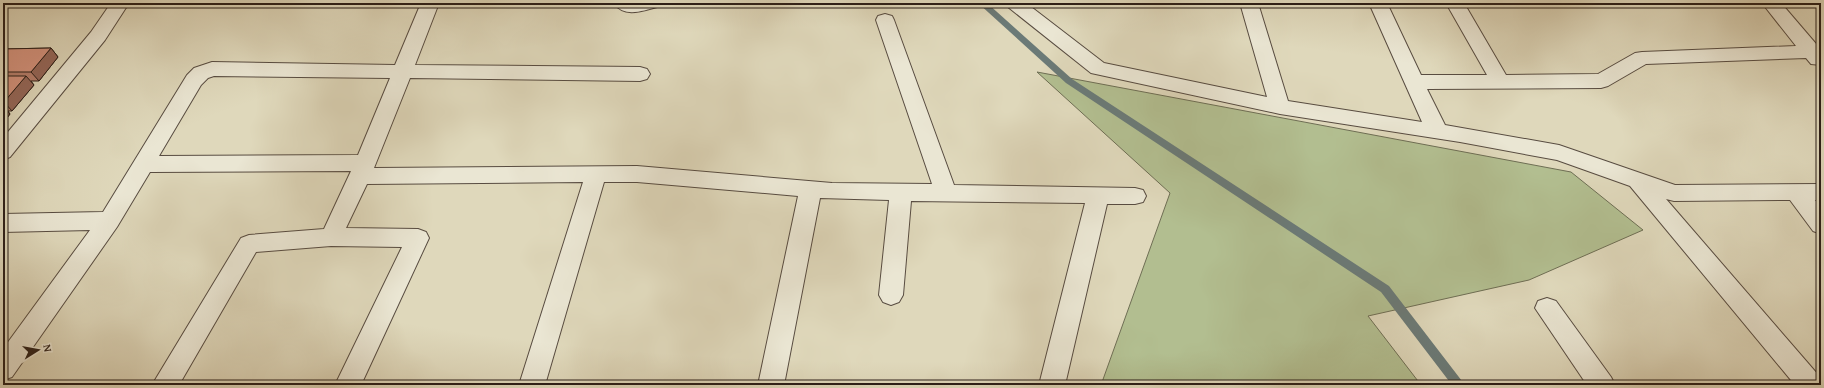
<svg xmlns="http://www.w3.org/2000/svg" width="1824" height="388" font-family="'Gentium Book Plus',serif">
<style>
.green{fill:#b2be90;stroke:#6e6e54}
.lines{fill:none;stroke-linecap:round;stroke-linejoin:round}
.stream{fill:#6b7a77;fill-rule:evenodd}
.minor-casing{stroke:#584c41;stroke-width:2}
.minor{fill:#eae6d3;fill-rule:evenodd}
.wall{fill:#b67e6c;stroke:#2b1e18}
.shaded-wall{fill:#946658;stroke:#2b1e18}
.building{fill:#d4927d;stroke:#2b1e18}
</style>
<rect width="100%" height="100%" fill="#dfd8bb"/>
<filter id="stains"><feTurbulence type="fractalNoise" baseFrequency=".005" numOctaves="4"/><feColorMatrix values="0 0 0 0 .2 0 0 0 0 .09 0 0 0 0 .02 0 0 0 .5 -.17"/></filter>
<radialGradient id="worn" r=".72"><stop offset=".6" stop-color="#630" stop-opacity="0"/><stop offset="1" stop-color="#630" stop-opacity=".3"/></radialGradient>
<polygon class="green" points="1037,72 1571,172 1643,230 1529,280 1368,316 1421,385 1101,385 1170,193"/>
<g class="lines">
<polygon class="stream" points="978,3 987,3 1072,79 1389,286 1465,385 1452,385 1381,292 1066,83"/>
<g class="minor-casing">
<g id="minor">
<polygon points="111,3 129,3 105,40 10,157 3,160 3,138 91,32"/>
<path d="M421,3H439L415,65L640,67L647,69L650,74L647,79L640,81L410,78L374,168L637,166L832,183L932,184L876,20L878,16L885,14L892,16L894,20L954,185L1135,188L1143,190L1146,196L1143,202L1135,204H1107L1065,385H1039L1085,203L911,201L903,295L899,302L891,305L883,302L879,295L889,200L820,198L784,385H758L798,196L637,182H604L545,385H519L583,182L367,184L346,228L418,229L426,232L429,238L361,385H335L402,247L331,246L256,252L179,385H152L241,238L249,235L324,229L351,171L150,172L117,227L12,377L3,380V349L90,230L3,232V214L103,212L187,75L194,68L212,62L395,65ZM214,76L390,78L358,155L159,156L201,85L208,78Z"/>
<path d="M614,3H660L657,7C642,11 624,18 614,3Z"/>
<polygon points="1005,3 1026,3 1104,63 1267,97 1240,3 1258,3 1288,101 1422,122 1369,3 1387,3 1421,75 1487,75 1446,3 1464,3 1506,75 1598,74 1635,53 1642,52 1796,46 1762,3 1781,3 1817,45 1821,45 1821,65 1811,64 1806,58 1646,64 1608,86 1601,88 1427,89 1445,125 1559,145 1675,185 1821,184 1821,200 1815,200 1821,208 1821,234 1813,231 1790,200 1674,201 1666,199 1820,377 1821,385 1795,385 1630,186 1557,160 1460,142 1280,114 1091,73 1008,7"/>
<polygon points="1547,298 1556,301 1611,377 1615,385 1587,385 1535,308 1538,301"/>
</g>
</g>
<use href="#minor" class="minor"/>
</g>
<polygon class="wall" points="51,48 58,57 39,81 31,81 34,85 12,111 8,111 10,114 3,123 3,49"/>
<g class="shaded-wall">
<polygon points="51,48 58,57 39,81 31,72"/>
<polygon points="26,76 34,85 12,111 4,102"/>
<polygon points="3,106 10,114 3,123"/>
</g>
<g class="building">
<polygon points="51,48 31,72 3,72 3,49"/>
<polygon points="3,76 26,76 4,102 3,102"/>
</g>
<rect width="1824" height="388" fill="none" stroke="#dfd8bb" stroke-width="16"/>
<rect x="4" y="4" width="1816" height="380" fill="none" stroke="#2b1e18" stroke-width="2"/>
<rect x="8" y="8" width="1808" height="372" fill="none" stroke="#2b1e18"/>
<g transform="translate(38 350) rotate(79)" stroke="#eae6d3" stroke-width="3" paint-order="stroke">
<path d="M0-3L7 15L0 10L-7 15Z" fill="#2b1e18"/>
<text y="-6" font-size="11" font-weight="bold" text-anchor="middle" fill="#2b1e18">N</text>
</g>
<rect width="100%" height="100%" filter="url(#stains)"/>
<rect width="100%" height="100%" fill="url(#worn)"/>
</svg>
